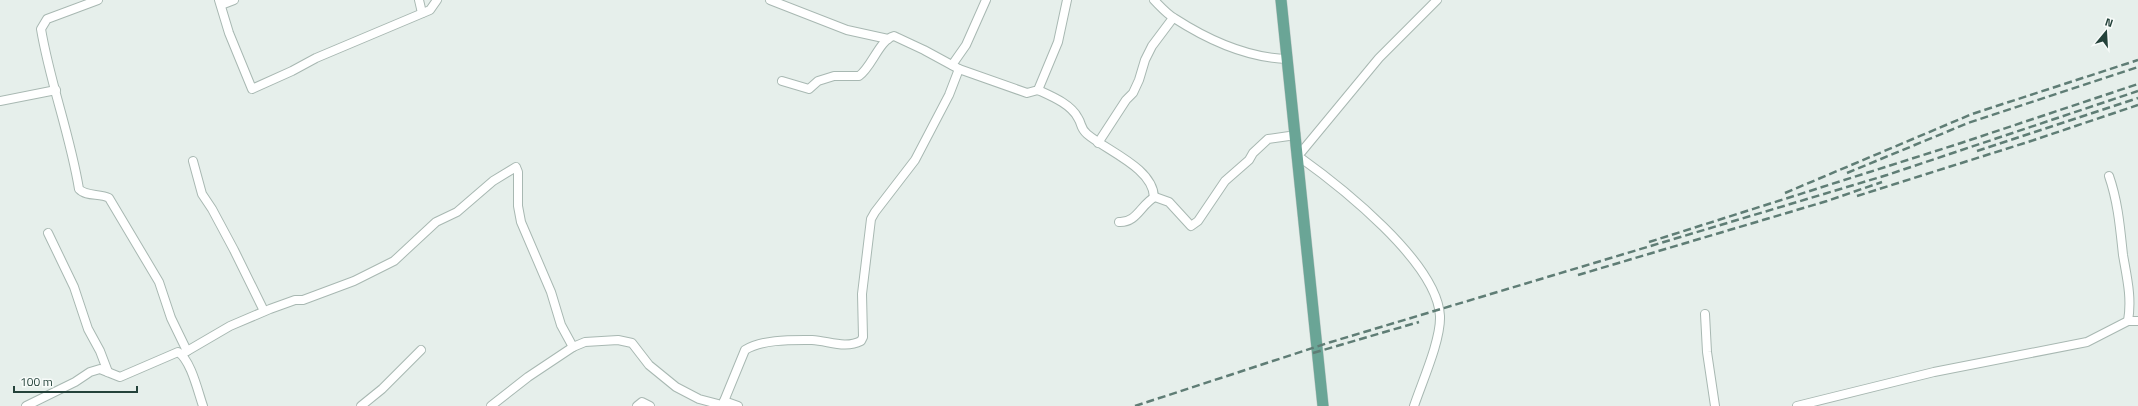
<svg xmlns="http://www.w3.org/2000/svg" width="2138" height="406" font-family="'Titillium Web',sans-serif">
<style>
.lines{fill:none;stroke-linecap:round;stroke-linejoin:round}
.minor-casing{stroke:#a8b8b2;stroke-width:10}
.major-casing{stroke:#c2cac8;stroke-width:12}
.minor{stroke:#fff;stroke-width:8}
.major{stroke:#6aa596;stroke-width:11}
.rail{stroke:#5f7d75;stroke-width:2.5;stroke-dasharray:8 4;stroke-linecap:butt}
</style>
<rect width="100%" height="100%" fill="#e6efeb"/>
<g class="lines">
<g class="minor-casing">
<g id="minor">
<path d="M98,0L47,19L41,29C50,83 70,134 79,189C86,197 100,193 109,198L159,282L171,318L187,351"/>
<polyline points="219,0 229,33 252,89 292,71 316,58 430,10 437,0"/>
<polyline points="419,0 422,13"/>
<polyline points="770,0 847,30 888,39"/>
<path d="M1154,0C1160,6 1167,14 1174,18C1208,40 1248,58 1288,59"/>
<polyline points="221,5 234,0"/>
<polyline points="952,65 966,45 986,0"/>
<path d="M782,81L809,89L818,81L834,76H859C872,67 879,40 894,36L924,50L959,69L1027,93L1038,90L1058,42L1067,0"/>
<path d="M1038,90C1051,96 1071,104 1078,118C1082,124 1080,128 1087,134C1107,151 1153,168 1154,197"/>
<polyline points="0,101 56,90"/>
<polyline points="1098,143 1126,100 1133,93 1139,80 1145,60 1152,46 1173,18"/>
<polyline points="193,161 202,194 212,209 234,250 264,311"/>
<path d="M1119,222C1137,223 1141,204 1155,197L1169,202L1191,226L1198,221L1225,181L1249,160L1253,153L1268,139L1296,135"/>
<polyline points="48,233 74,287 88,329 100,351 108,372"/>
<polyline points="1705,314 1707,352 1715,406"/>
<polyline points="2128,321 2138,321"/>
<polyline points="182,354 230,326 270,309 295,300 303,300 354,281 394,261 436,222 457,212 493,181 516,167 518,172 518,206 521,222 551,292 561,325 573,347"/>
<polyline points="724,401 738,406"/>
<path d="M26,406L75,382L90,372L100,369L120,377L178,352C191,360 198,392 203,406"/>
<polyline points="361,406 382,389 421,350"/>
<polyline points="491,406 528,377 573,347 585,342 618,340 632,343 649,365 676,387 699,399 722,405"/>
<polyline points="637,406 642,402 650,406"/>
<path d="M722,406L745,350C763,339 792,340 812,340C829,341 845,349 861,341L863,337L862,294L871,219L875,212L915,160L949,95L959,69"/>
<path d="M1414,406C1422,382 1441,340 1440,316C1437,262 1340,186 1298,156L1379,58L1437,0"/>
<path d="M1797,406L1934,372L2087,342L2128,321C2132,298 2127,278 2123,255C2120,227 2118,202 2109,176"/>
</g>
</g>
<g class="major-casing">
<polyline id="major" points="1281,0 1323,406"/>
</g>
<use href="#minor" class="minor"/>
<use href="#major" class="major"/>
<g class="rail">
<polyline points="1977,151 2138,98"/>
<polyline points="1847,173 1968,123 2138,67"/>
<polyline points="1785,193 1972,114 2138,60"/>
<polyline points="1857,196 2031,141 2138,105"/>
<polyline points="1649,242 1961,143 2138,84"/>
<polyline points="1578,275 1827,201 1882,182"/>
<polyline points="1313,353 1419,322"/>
<polyline points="1135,406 1331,342 1887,175 2138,91"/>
</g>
</g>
<g transform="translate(2106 32) rotate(18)" stroke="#f7fbf9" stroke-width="3" paint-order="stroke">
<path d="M0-3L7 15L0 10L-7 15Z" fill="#24423a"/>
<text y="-6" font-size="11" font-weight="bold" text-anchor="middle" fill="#24423a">N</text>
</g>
<path d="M14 386v6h123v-6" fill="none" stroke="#24423a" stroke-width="2"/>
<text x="20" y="386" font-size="12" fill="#24423a" stroke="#f7fbf9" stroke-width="3" paint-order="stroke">100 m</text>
</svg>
